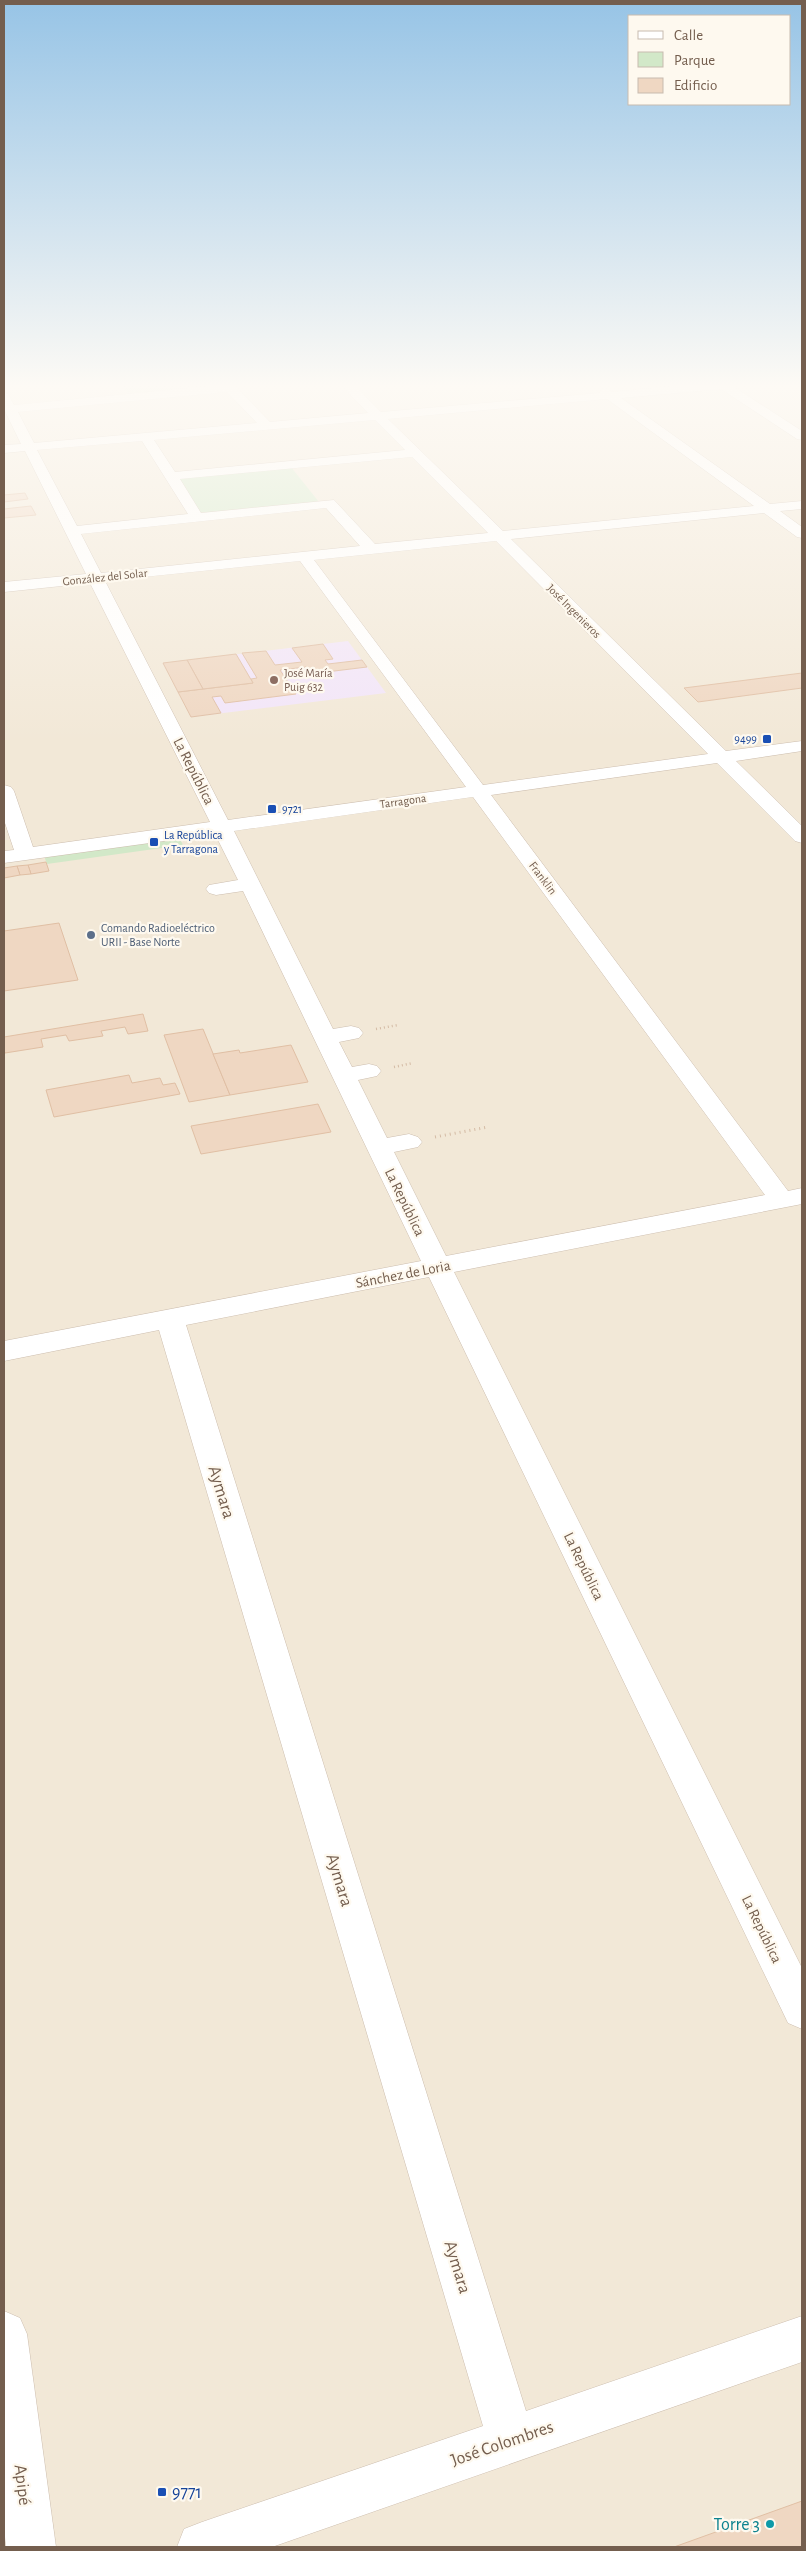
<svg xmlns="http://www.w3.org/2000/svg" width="806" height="2551" font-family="'Alegreya Sans',sans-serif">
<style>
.residential{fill:#f2e8d7}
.education{fill:#f2e5f8}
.green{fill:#d2e8c8}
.building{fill:#efd7c2;stroke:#e0bfa4}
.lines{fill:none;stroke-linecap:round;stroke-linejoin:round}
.minor-casing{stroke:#cdbeaf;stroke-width:1}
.path-far1{stroke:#d4bba5;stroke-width:2.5;stroke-dasharray:1 3;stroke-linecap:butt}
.path{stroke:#d4bba5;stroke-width:3;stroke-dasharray:1 4;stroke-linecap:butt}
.minor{fill:#fff;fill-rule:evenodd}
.education-dot{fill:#8d6e63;stroke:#fef9ef;stroke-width:2}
.transit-dot{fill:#1a4fb4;stroke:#fef9ef;stroke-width:2}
.service-dot{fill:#5c6f8a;stroke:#fef9ef;stroke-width:2}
.culture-dot{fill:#0f9aa8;stroke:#fef9ef;stroke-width:2}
.labels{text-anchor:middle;stroke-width:4.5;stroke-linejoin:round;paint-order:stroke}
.far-street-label{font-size:12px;fill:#745e4e;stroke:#fef9ef}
.far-education-label{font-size:12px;fill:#785e54;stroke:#fef9ef;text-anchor:start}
.far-transit-label{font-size:12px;fill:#164399;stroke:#fef9ef;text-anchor:start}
.far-service-label{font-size:12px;fill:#4e5e75;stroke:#fef9ef;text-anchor:start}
.street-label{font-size:15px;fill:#745e4e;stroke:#fef9ef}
.near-street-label{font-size:18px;fill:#745e4e;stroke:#fef9ef}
.near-transit-label{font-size:18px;fill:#164399;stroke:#fef9ef;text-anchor:start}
.near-culture-label{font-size:18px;fill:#0d838f;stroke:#fef9ef;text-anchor:end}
</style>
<rect width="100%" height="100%" fill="#fbf5e9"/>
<rect class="residential" x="4" y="385" width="798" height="2162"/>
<polygon class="education" points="348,641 386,693 191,717 163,663"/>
<g class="green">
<polygon points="121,385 219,385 129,395"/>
<polygon points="291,467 319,502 207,513 200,512 178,478"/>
<polygon points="179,837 183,845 47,864 44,856"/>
</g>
<g class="building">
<polygon points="25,493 28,499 4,502 4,495"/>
<polygon points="31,506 36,515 4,518 4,509"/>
<polygon points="323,644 333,659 325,660 328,664 362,660 367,667 310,674 306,667 280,670 296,694 225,703 221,696 212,697 221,713 191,717 178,692 253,683 251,679 257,678 242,653 266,651 275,665 302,662 292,648"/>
<polygon points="236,654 253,683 203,689 187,660"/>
<polygon points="187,660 203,689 178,692 163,663"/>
<polygon points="802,673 802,688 698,702 684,688"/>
<polygon points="46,862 49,871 31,874 28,865"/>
<polygon points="28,865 31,874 20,875 17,866"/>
<polygon points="17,866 20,875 4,878 4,868"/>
<polygon points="59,923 78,980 4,991 4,931"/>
<polygon points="143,1014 148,1031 128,1034 125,1027 101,1031 103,1036 69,1041 66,1035 41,1039 43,1047 5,1053 4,1050 4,1037"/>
<polygon points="203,1029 230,1095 189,1102 164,1035"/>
<polygon points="291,1045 308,1082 230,1095 213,1054 239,1050 240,1053"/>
<polygon points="129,1075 132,1083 160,1078 163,1085 175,1083 180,1094 54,1117 46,1090"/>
<polygon points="318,1104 331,1132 201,1154 191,1126"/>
<polygon points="802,2501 802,2547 674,2547"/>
</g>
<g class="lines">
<g class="minor-casing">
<g id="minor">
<path d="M221,385H234L270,422L368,413L341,385H354L381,412L600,393L601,389L605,388L612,392L686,385H735L734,387L802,431V440L797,439L721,389L621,398L770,504L802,501V509L780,511L802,527V538L797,537L764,513L511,539L726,751L802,741V751L736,761L802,826V843L795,841L717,763L491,795L788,1191L802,1188V1204L454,1272L802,1968V2029L788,2023L429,1277L186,1325L526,2411L802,2316V2362L272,2547H177L184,2529L202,2522L483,2426L159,1330L4,1361V1341L421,1261L243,891L216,895L209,893L206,889L209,885L238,880L215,834L4,863V851L14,850L4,820V785L11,787L14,791L33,847L210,822L90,583L4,592V582L86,574L25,451L4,453V445L21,444L4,409V393L8,394L14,405ZM227,392L257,423L34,443L18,412ZM607,399L754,506L503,531L388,419ZM375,420L405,450L175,472L154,440ZM142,441L188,514L77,526L37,450ZM412,457L488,533L375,544L334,500L201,513L180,479ZM326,508L360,546L101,573L81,534ZM496,541L708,754L483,785L314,560ZM300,561L466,787L228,820L105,581ZM473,797L765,1195L446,1256L394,1152L418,1147L422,1142L418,1137L409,1134L387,1138L358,1080L377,1076L381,1071L377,1066L369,1064L352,1067L339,1042L359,1038L363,1033L359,1028L351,1026L333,1029L234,831Z"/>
<polygon points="4,2311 20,2318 27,2334 56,2547 6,2547 4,2527"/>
</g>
</g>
<g class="path-far1">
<polyline points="376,1029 398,1025"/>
<polyline points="394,1067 413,1063"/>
</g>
<polyline class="path" points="435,1137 488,1127"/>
<use href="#minor" class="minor"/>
</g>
<linearGradient id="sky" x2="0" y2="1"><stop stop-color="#97c4e6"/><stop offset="0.52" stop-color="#fdfaf5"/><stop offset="1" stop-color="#fdfaf5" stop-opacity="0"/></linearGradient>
<rect width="806" height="742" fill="url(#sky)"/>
<circle class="education-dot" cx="274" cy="680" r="5"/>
<g class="transit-dot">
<rect x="762" y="734" width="10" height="10" rx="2.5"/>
<rect x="267" y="804" width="10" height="10" rx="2.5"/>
<rect x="149" y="837" width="10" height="10" rx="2.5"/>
<rect x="157" y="2487" width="10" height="10" rx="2.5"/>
</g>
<circle class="service-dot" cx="91" cy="935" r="5"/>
<circle class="culture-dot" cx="770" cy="2524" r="5"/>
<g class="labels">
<g class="far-street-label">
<text transform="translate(105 577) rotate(-6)" y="4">González del Solar</text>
<text transform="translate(574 611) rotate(45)" y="4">José Ingenieros</text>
<text transform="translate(403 801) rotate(-8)" y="4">Tarragona</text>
<text transform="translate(543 878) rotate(53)" y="4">Franklin</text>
</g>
<g class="far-education-label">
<text x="284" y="677">José María<tspan x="284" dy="14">Puig 632</tspan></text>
</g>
<g class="far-transit-label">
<text x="757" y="743" text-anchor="end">9499</text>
<text x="282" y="813">9721</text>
<text x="164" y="839">La República<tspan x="164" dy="14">y Tarragona</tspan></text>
</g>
<g class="far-service-label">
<text x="101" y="932">Comando Radioeléctrico<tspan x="101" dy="14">URII - Base Norte</tspan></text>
</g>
<g class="street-label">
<text transform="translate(194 771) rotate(63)" y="5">La República</text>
<text transform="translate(405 1202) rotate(64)" y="5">La República</text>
<text transform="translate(403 1274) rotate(-11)" y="5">Sánchez de Loria</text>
<text transform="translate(584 1566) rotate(64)" y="5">La República</text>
<text transform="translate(762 1929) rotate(64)" y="5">La República</text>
</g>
<g class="near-street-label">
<text transform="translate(222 1492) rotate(73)" y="6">Aymara</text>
<text transform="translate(340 1880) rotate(73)" y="6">Aymara</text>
<text transform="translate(458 2267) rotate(73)" y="6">Aymara</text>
<text transform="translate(502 2443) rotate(-19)" y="6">José Colombres</text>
<text transform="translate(23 2485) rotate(83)" y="6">Apipé</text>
</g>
<g class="near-transit-label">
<text x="172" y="2498">9771</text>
</g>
<g class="near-culture-label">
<text x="760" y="2530">Torre 3</text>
</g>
</g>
<rect width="806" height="2551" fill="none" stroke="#745e4e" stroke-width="10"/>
<rect x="628" y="15" width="162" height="90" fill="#fef9ef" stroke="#c7bbaf"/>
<rect x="638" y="31" width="25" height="8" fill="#ffffff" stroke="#c7bbaf"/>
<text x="674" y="40" font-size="15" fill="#745e4e">Calle</text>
<rect x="638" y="52" width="25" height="15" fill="#d2e8c8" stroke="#c7bbaf"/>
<text x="674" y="65" font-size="15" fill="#745e4e">Parque</text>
<rect x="638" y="78" width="25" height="15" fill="#efd7c2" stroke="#c7bbaf"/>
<text x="674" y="90" font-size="15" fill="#745e4e">Edificio</text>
</svg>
